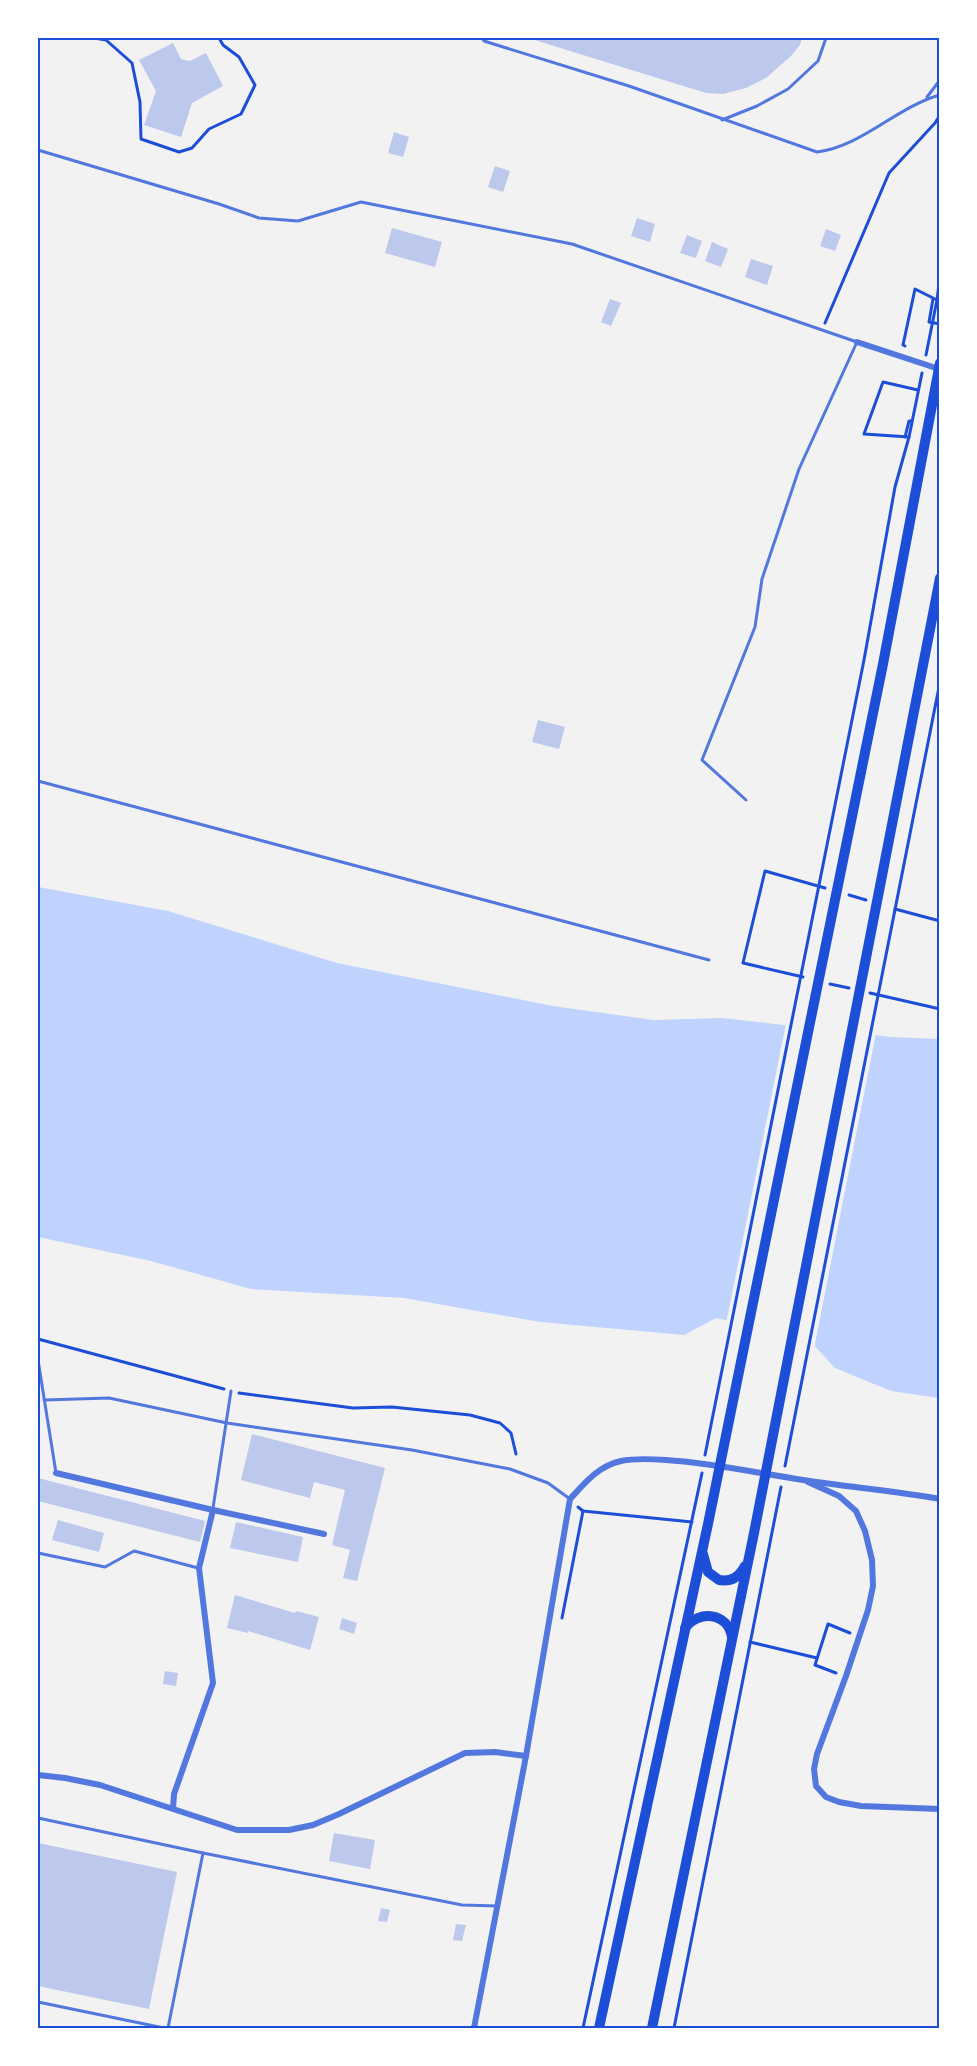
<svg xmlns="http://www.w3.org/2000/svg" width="977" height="2066" font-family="Manrope,sans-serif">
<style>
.water{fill:#bfd3fe}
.pier{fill:#f2f2f2}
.building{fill:#bdc9ec}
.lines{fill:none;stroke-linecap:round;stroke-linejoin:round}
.path{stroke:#1d4ed8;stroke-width:3}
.service{stroke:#5277de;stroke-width:3}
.minor{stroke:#5277de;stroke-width:6}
.primary{stroke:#1d4ed8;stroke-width:10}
.neatline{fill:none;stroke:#1d4ed8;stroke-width:2}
</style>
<rect width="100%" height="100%" fill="#f2f2f2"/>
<polygon class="water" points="38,887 168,911 337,963 553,1006 653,1020 722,1018 891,1037 939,1039 939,1398 891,1391 835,1368 808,1339 716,1318 684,1335 540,1322 404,1298 251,1289 151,1261 38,1237"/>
<polygon class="pier" points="786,1023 876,1033 814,1349 807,1342 726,1324"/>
<g class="building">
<polygon points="528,38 802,38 800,45 791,56 766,78 746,88 723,94 706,93"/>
<polygon points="173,43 181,59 185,60 190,61 206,53 223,86 192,103 181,137 144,125 156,91 139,60"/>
<polygon points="394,132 409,137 403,157 388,153"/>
<polygon points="495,166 510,171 503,192 488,187"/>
<polygon points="637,218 655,224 650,242 631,236"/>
<polygon points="392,228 442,242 435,267 385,253"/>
<polygon points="826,229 841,235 835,251 820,246"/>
<polygon points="687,235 702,241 696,258 680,253"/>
<polygon points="712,242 728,249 721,267 705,261"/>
<polygon points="751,259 773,266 767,285 745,277"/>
<polygon points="610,299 621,303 611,326 601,322"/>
<polygon points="538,720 565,727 559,749 532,742"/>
<polygon points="252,1434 385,1468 357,1581 343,1578 350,1550 332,1545 345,1490 314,1482 310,1498 241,1480"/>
<polygon points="38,1478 205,1521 200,1542 38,1501"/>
<polygon points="58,1520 104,1533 99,1552 52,1540"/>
<polygon points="236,1522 303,1537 298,1562 230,1548"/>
<polygon points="235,1595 295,1613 296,1611 319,1617 310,1650 248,1631 248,1633 227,1628"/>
<polygon points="342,1618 357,1623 354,1634 339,1629"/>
<polygon points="165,1671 178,1673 176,1686 163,1684"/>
<polygon points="334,1833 375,1840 370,1869 329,1861"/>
<polygon points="38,1843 177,1872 149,2009 38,1986"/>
<polygon points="381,1908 390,1910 387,1922 378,1921"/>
<polygon points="456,1924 466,1925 462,1941 453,1940"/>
</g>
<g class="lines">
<g class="path">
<polyline points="94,38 106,40 132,63 140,102 141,139 179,152 192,148 209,129 241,114 255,85 239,57 223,45 219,38"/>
<polyline points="933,299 929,322 940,324"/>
<polyline points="825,323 889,173 935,123 940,115"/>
<polyline points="905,346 903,345 915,289 937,300"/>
<polyline points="926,355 937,300 940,276"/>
<polyline points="905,437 909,421 911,421"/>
<polyline points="909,437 864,434 883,382 918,390"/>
<polyline points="849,895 866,900"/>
<polyline points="895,909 940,921"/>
<polyline points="803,977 743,963 765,871 825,888"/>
<polyline points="830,984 849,988"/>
<polyline points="870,993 940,1009"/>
<polyline points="38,1339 224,1389"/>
<polyline points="239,1393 353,1408 392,1407 470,1415 500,1423 511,1433 516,1454"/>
<polyline points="705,1455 864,660 895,487 909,437 922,373"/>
<polyline points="785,1466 940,682"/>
<polyline points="578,1507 583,1511 692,1522"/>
<polyline points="562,1618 583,1511"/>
<polyline points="750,1642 817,1658"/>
<polyline points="836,1673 815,1665 828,1624 850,1633"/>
<polyline points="583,2028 702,1473"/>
<polyline points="674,2028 781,1487"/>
</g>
<g class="service">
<path d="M482,38L484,41L629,86L817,152C863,146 896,107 940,95"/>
<polyline points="927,97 940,80"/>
<polyline points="722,120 757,106 788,89 818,61 826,38"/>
<polyline points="38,150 219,204 259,218 298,221 361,202 572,244 857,342 799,469 762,579 755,627 702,760 746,800"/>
<polyline points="38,781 709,960"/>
<polyline points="38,1360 56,1473"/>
<polyline points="44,1400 109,1398 227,1423 412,1450 510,1469 548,1483 570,1499"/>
<polyline points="213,1508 231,1391"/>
<polyline points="38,1553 105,1567 134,1551 198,1568"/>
<polyline points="38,1818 203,1853"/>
<polyline points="38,2002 164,2028"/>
<polyline points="168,2028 203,1853 462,1905 497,1906"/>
</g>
<g class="minor">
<polyline points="857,342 939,369"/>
<polyline points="56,1473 213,1510 324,1534"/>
<polyline points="808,1482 839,1496 856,1511 865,1531 872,1560 873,1586 868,1610 846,1676 817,1754 814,1769 816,1786 826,1797 839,1802 861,1806 940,1809"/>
<polyline points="38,1775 65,1778 100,1785 237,1830 289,1830 313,1825 339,1814 465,1753 495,1752 526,1756"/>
<polyline points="173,1808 174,1794 213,1683 199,1568 213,1510"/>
<path d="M474,2028L526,1756L570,1499C585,1483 598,1466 621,1461C635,1458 652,1459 666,1460C713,1463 757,1473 803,1480C848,1487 894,1491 940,1499"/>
</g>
<g class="primary">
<path d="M703,1554L708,1572L719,1580C732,1582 739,1577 745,1566"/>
<path d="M685,1628C699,1609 728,1613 732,1637"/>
<polyline points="599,2028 708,1524 883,664 940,363"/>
<polyline points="652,2028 754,1533 940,578"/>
</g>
</g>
<rect width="977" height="2066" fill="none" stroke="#ffffff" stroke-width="78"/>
<rect x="39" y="39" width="899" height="1988" class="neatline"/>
</svg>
